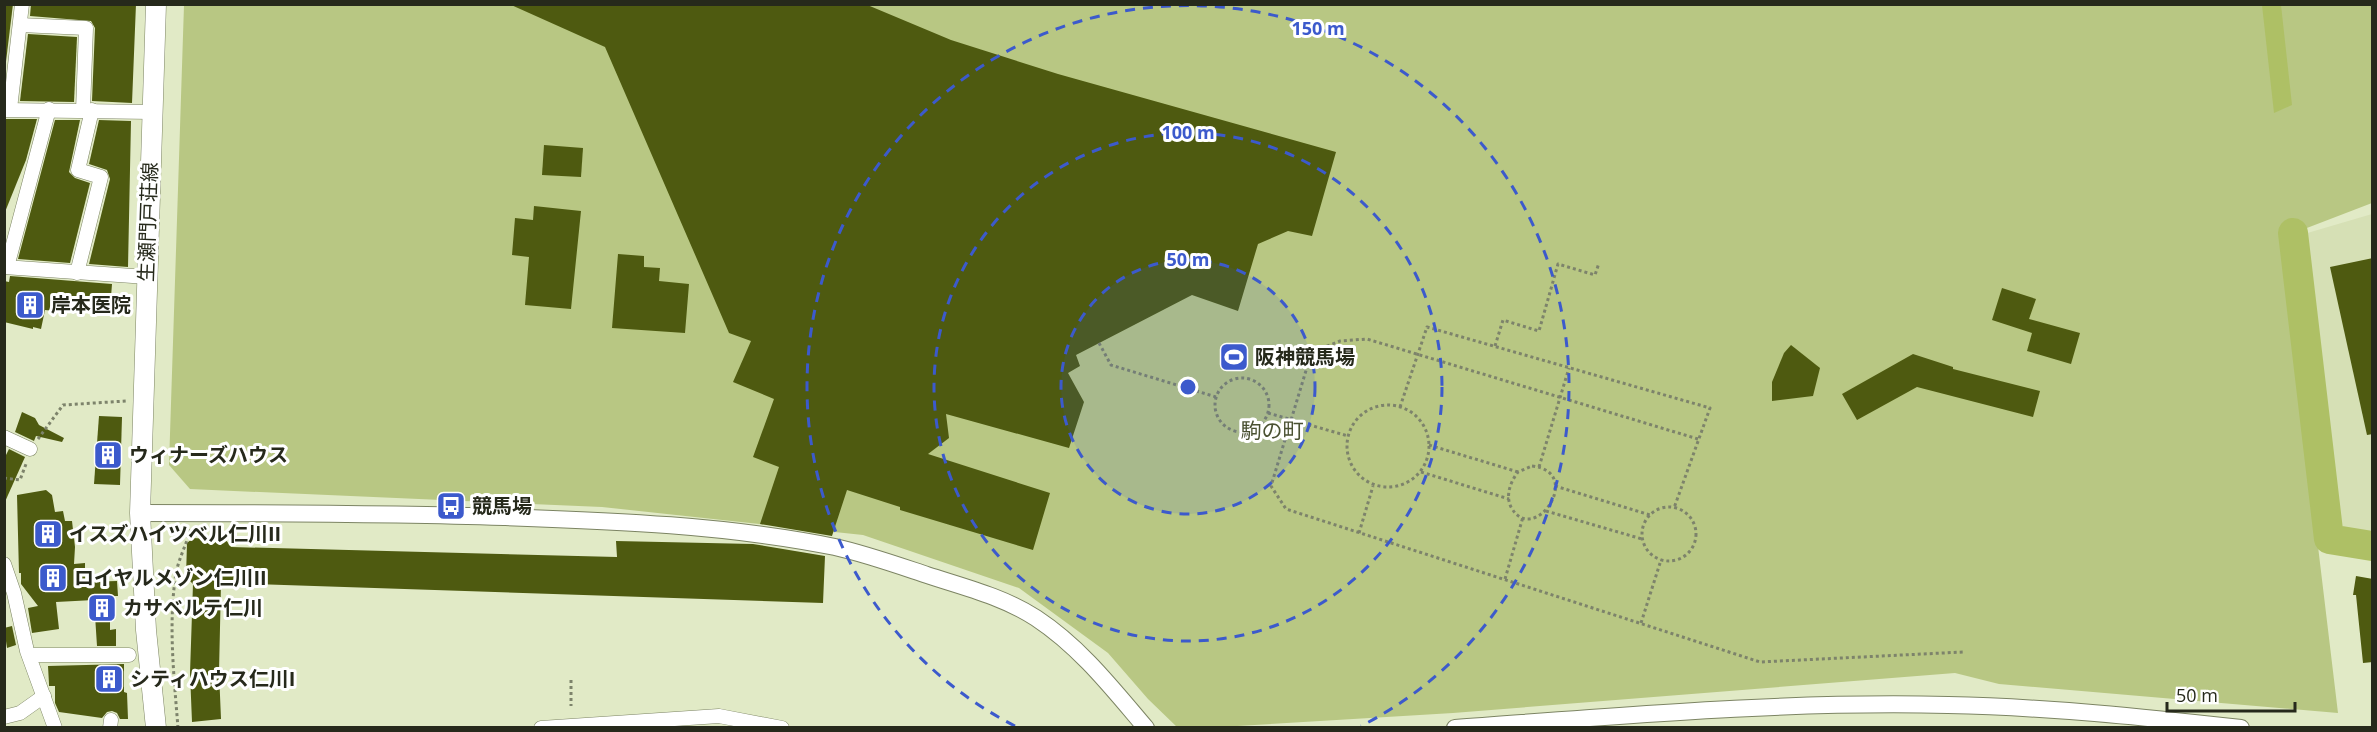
<svg xmlns="http://www.w3.org/2000/svg" width="2377" height="732" font-family="'Open Sans','Noto Sans JP',sans-serif">
<style>
.built{fill:#d6e0b5}
.green{fill:#b8c783}
.water{fill:#aec065}
.lines{fill:none;stroke-linecap:round;stroke-linejoin:round}
.river{stroke:#aec065;stroke-width:30}
.building{fill:#4e5a10}
.minor-casing{stroke:#7c8463;stroke-width:15}
.tertiary-casing{stroke:#7c8463;stroke-width:18}
.secondary-casing{stroke:#7c8463;stroke-width:21}
.path{stroke:#7d836b;stroke-width:3;stroke-dasharray:3 3;stroke-linecap:butt}
.minor{stroke:#fff;stroke-width:14}
.tertiary{stroke:#fff;stroke-width:16}
.secondary{stroke:#fff;stroke-width:20}
.ring{fill:none;stroke:#3c5acc;stroke-width:3;stroke-dasharray:10 8}
.labels{text-anchor:middle;stroke-width:6;stroke-linejoin:round;paint-order:stroke}
.street-label{font-size:20px;fill:#26291b;stroke:#fff}
.poi-label{font-size:20px;font-weight:bold;fill:#26291b;stroke:#fff;text-anchor:start}
.neighbourhood-label{font-size:21px;fill:#4a5132;stroke:#fff}
.centre{fill:#3c5acc;stroke:#fff;stroke-width:3}
.ring-label{font-size:18px;text-anchor:middle;font-weight:bold;fill:#3c5acc;stroke:#fff;stroke-width:6;stroke-linejoin:round;paint-order:stroke}
</style>
<rect width="100%" height="100%" fill="#e1eac6"/>
<polygon class="built" points="2372,214 2372,534 2340,529 2304,234"/>
<polygon class="green" points="184,5 2372,5 2372,203 2281,238 2338,713 1999,684 1955,673 1453,713 1220,727 1177,727 1148,699 1108,653 1019,588 863,535 602,507 190,489 169,465"/>
<polygon class="water" points="2262,5 2281,5 2292,105 2274,113"/>
<g class="lines">
<polyline class="river" points="2293,233 2329,539 2372,546"/>
</g>
<g class="building">
<polygon points="4,4 13,4 4,78"/>
<polygon points="31,4 136,4 132,103 92,101 95,28 91,21 30,16"/>
<polygon points="509,4 865,4 951,40 1058,74 1336,152 1312,236 1288,231 1258,244 1238,311 1192,295 1076,355 1080,366 1068,373 1084,402 1069,448 946,414 949,438 928,454 1050,493 1033,550 900,510 900,507 847,490 832,536 760,524 779,467 753,457 774,399 733,382 751,341 729,333 605,47"/>
<polygon points="28,34 77,37 74,102 20,101"/>
<polygon points="4,119 37,119 26,160 5,212"/>
<polygon points="55,120 80,120 69,172 75,178 90,183 70,263 18,259"/>
<polygon points="99,120 131,121 128,267 89,264 110,179 107,170 89,164"/>
<polygon points="544,145 583,148 581,177 542,175"/>
<polygon points="534,206 581,211 571,309 525,305 529,257 512,255 515,218 533,220"/>
<polygon points="618,254 644,256 644,267 660,268 659,281 689,284 685,333 612,328"/>
<polygon points="2373,258 2373,434 2367,435 2330,267"/>
<polygon points="10,276 112,284 110,310 84,307 83,314 45,310 41,329 33,327 33,329 4,322 4,281 9,282"/>
<polygon points="2002,288 2036,299 2029,319 2080,333 2071,364 2027,351 2032,333 1992,320"/>
<polygon points="1791,345 1820,368 1813,396 1772,401 1772,382 1784,353"/>
<polygon points="1913,354 1953,367 1953,369 2040,391 2033,417 1917,387 1857,420 1842,394"/>
<polygon points="22,412 35,418 39,425 64,438 62,442 36,436 34,441 15,432"/>
<polygon points="99,416 122,417 120,485 94,484"/>
<polygon points="9,449 25,457 4,504 4,459"/>
<polygon points="46,490 52,495 55,512 63,511 65,521 72,521 75,547 74,564 85,563 85,582 117,581 118,596 110,596 110,630 116,629 116,646 97,646 94,600 56,602 59,629 32,633 28,608 38,606 21,584 21,573 19,573 17,495"/>
<polygon points="193,538 226,540 231,547 617,557 616,541 753,544 825,556 823,603 221,583 219,672 221,719 192,722 190,673 193,584 186,577 187,543"/>
<polygon points="2356,576 2373,579 2373,662 2363,663 2356,595 2353,595"/>
<polygon points="12,626 16,645 7,648 4,628"/>
<polygon points="124,664 124,692 127,693 128,719 120,719 117,713 112,711 107,712 102,718 59,712 55,703 55,686 49,686 49,684 48,666"/>
</g>
<g class="lines">
<g class="minor-casing">
<g id="minor">
<polyline points="20,25 86,28 83,110"/>
<polyline points="10,109 22,4"/>
<polyline points="4,110 152,112"/>
<polyline points="4,267 147,277"/>
<polyline points="7,267 49,109"/>
<polyline points="77,273 101,177 78,170 92,110"/>
<polyline points="4,437 30,449"/>
<polyline points="4,564 14,593 27,651 55,728"/>
<polyline points="29,655 129,655"/>
<polyline points="4,717 20,713 44,696"/>
<polyline points="110,728 111,720"/>
<polyline points="541,728 719,716 782,728"/>
</g>
</g>
<g class="tertiary-casing">
<g id="tertiary">
<path d="M140,513C261,513 383,513 504,517C614,521 726,525 835,547C866,554 897,565 927,575C964,587 1004,597 1036,618C1080,647 1112,688 1146,728"/>
<path d="M1455,728C1619,716 1783,701 1948,705C2046,707 2144,717 2241,728"/>
</g>
</g>
<g class="secondary-casing">
<polyline id="secondary" points="156,4 140,513 146,630 156,728"/>
</g>
<g class="path">
<polyline points="1099,343 1111,365 1216,397"/>
<polyline points="1495,346 1503,320 1539,331 1558,264 1595,275 1599,263"/>
<circle cx="1242" cy="405" r="27"/>
<circle cx="1388" cy="446" r="41"/>
<polyline points="1400,407 1427,327 1710,408 1674,508"/>
<polyline points="1268,413 1348,436"/>
<polyline points="38,439 63,405 126,401"/>
<polyline points="1698,439 1367,339 1340,341 1325,347 1308,364 1271,486 1286,509 1760,662 1963,652"/>
<polyline points="1429,445 1518,472"/>
<path d="M1532,466C1586,472 1533,548 1511,507C1505,495 1511,481 1518,472Z"/>
<polyline points="1539,467 1569,368"/>
<polyline points="1421,472 1509,499"/>
<polyline points="4,478 20,480 26,464"/>
<polyline points="1555,486 1650,515"/>
<circle cx="1669" cy="534" r="27"/>
<polyline points="1546,511 1642,539"/>
<polyline points="1359,533 1373,486"/>
<polyline points="1505,579 1523,517"/>
<polyline points="1641,623 1661,560"/>
<polyline points="571,680 571,706"/>
<path d="M178,728C174,676 168,624 176,573C179,558 187,543 191,528"/>
</g>
<use href="#minor" class="minor"/>
<use href="#tertiary" class="tertiary"/>
<use href="#secondary" class="secondary"/>
</g>
<circle cx="1188" cy="387" r="127" fill="#3c5acc" fill-opacity=".12"/>
<g class="ring">
<circle cx="1188" cy="387" r="127"/>
<circle cx="1188" cy="387" r="254"/>
<path d="M1015 726A381 381 0 1 1 1361 726"/>
</g>
<defs>
<g id="building-square" transform="scale(1.5)"><rect x="-9" y="-9" width="18" height="18" rx="4" fill="#3c5acc" stroke="#fff"/><path d="M-4-6H4V6H1V3H-1V6H-4ZM-2.5-4.3h1.7v1.8h-1.7ZM.8-4.3h1.7v1.8H.8ZM-2.5-1h1.7V.8h-1.7ZM.8-1h1.7V.8H.8Z" fill="#fff"/></g>
<g id="stadium-square" transform="scale(1.5)"><rect x="-9" y="-9" width="18" height="18" rx="4" fill="#3c5acc" stroke="#fff"/><path d="M0-5a6.5 5 0 1 0 0 10a6.5 5 0 1 0 0-10ZM-3.5-1.8h7v3.6h-7Z" fill="#fff"/></g>
<g id="bus-square" transform="scale(1.5)"><rect x="-9" y="-9" width="18" height="18" rx="4" fill="#3c5acc" stroke="#fff"/><path d="M-5-6H5V4H4V6H2V4H-2V6H-4V4H-5ZM-3.5-4V0h7V-4ZM-3.5 1.2v1.5H-2V1.2ZM2 1.2v1.5H3.5V1.2Z" fill="#fff"/></g>
</defs>
<g fill-rule="evenodd">
<use href="#building-square" x="30" y="305"/>
<use href="#stadium-square" x="1234" y="357"/>
<use href="#building-square" x="108" y="455"/>
<use href="#bus-square" x="451" y="506"/>
<use href="#building-square" x="48" y="534"/>
<use href="#building-square" x="53" y="578"/>
<use href="#building-square" x="102" y="608"/>
<use href="#building-square" x="109" y="679"/>
</g>
<g class="labels">
<g class="street-label">
<text transform="translate(148 222) rotate(-88)" y="7">生瀬門戸荘線</text>
</g>
<g class="poi-label">
<text x="51" y="312">岸本医院</text>
<text x="1255" y="364">阪神競馬場</text>
<text x="129" y="462">ウィナーズハウス</text>
<text x="472" y="513">競馬場</text>
<text x="69" y="541">イスズハイツベル仁川II</text>
<text x="74" y="585">ロイヤルメゾン仁川II</text>
<text x="123" y="615">カサベルテ仁川</text>
<text x="130" y="686">シティハウス仁川I</text>
</g>
<g class="neighbourhood-label">
<text x="1272" y="438">駒の町</text>
</g>
</g>
<circle cx="1188" cy="387" r="9" class="centre"/>
<g class="ring-label">
<text x="1318" y="35">150 m</text>
<text x="1188" y="139">100 m</text>
<text x="1188" y="266">50 m</text>
</g>
<rect width="2377" height="732" fill="none" stroke="#26291b" stroke-width="12"/>
<path d="M2167 702v9h128v-9" fill="none" stroke="#26291b" stroke-width="3"/>
<text x="2176" y="702" font-size="18" fill="#26291b" stroke="#ffffff" stroke-width="4.5" paint-order="stroke">50 m</text>
</svg>
